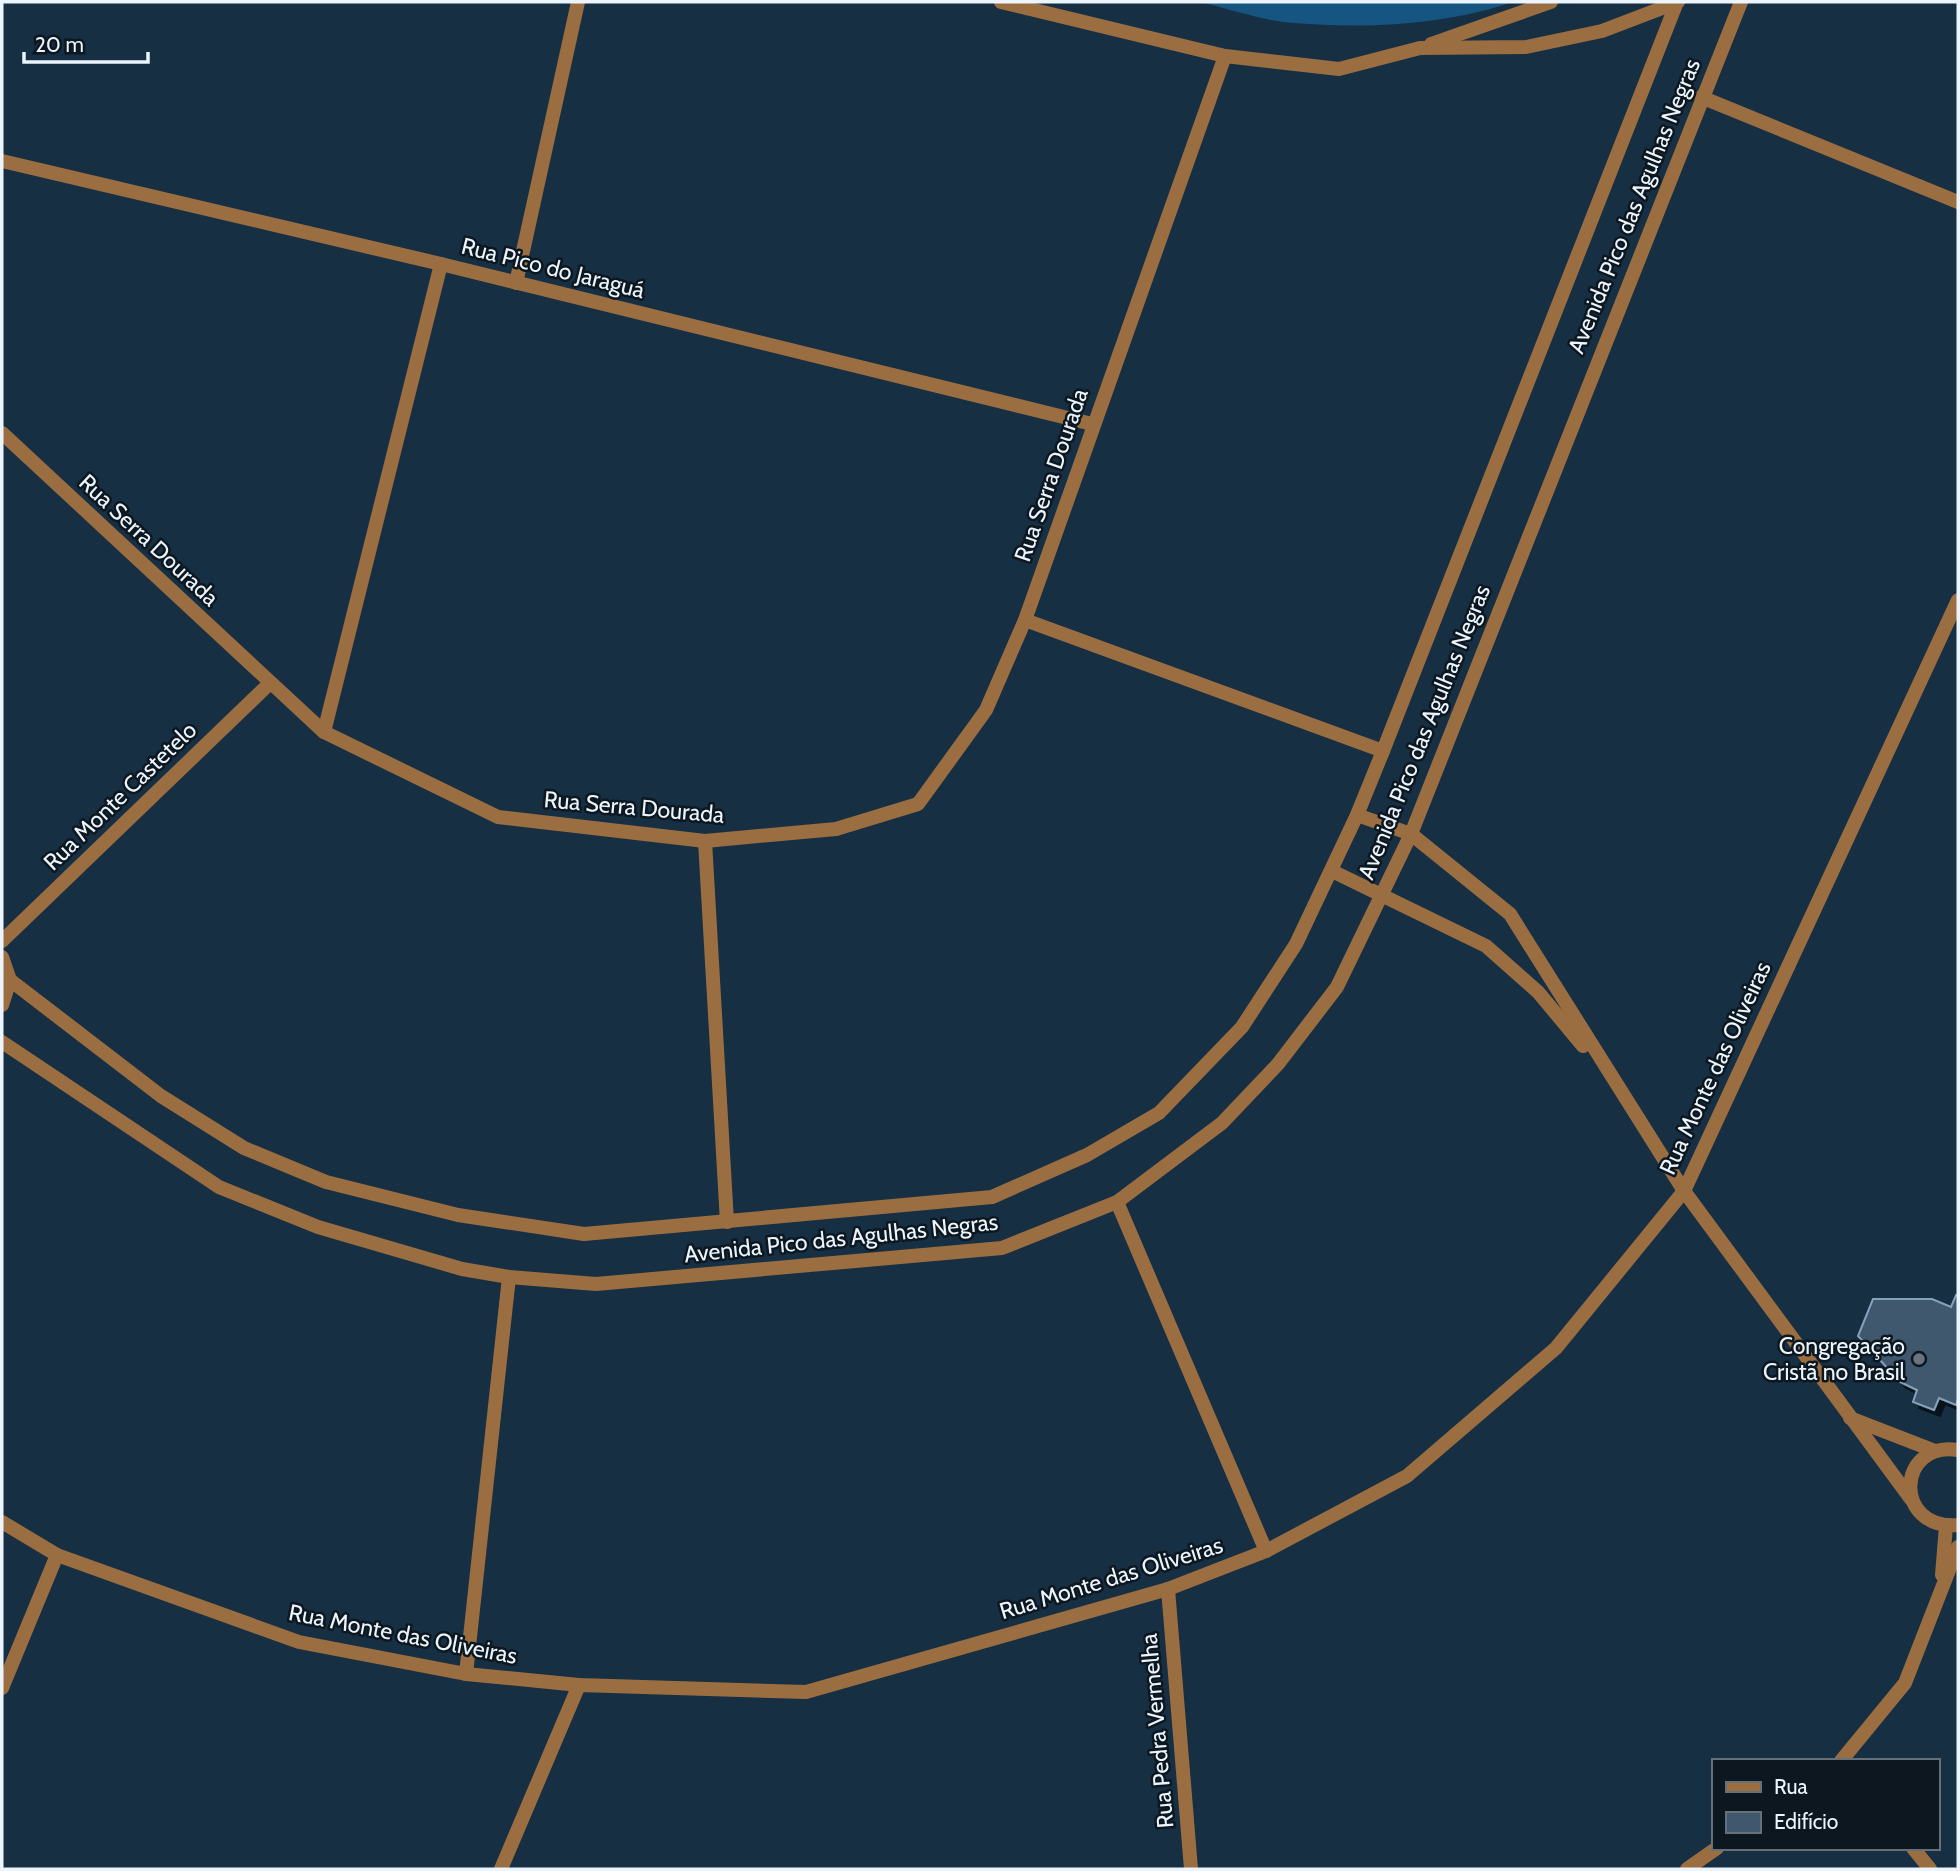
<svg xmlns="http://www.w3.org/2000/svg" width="1960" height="1871" font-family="Cabin,sans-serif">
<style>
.green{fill:#165481}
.building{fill:#3f586e;stroke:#86a2ba;stroke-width:2;filter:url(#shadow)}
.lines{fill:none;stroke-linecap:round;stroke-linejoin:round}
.service{stroke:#9b6e42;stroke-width:14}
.minor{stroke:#9b6e42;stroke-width:14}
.tertiary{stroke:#9b6e42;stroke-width:14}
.worship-dot{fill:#6b7280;stroke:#0c171f;stroke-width:2.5}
.labels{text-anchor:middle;stroke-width:5;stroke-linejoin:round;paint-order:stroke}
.street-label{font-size:23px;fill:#ecf5fd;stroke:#0c171f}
.poi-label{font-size:23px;fill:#ecf5fd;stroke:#0c171f;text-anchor:end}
</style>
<defs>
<filter id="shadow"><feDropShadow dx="6" dy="6" stdDeviation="0" flood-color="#0009"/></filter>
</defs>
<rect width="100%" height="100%" fill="#172f43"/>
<path class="green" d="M1200,2H1513C1445,25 1366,29 1294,23C1263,21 1231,9 1200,2Z"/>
<polygon class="building" points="1956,1295 1958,1296 1958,1399 1956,1405 1939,1398 1934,1410 1913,1402 1917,1390 1900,1382 1858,1336 1873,1299 1932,1299 1951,1307"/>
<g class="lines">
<g class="service">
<polyline points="1701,97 1958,202"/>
<polyline points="516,283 578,2"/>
<polyline points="1025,620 1383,751"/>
<polyline points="324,732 441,264"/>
<polyline points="705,841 727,1222"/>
<polyline points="1117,1202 1266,1551"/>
<polyline points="466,1674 509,1277"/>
<polyline points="501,1869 579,1685"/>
</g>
<g class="minor">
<polyline points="1001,2 1225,56 1339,69 1420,48 1526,47 1602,31 1678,2"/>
<polyline points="1431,44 1551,2"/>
<polyline points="2,161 441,264 1092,424"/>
<polyline points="2,433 324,732 498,817 705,841 836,829 918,804 986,710 1025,620 1225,56"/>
<polyline points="1357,815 1411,834 1510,914 1684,1191 1911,1499"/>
<polyline points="1332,871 1486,946 1538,992 1583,1046"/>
<polyline points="2,941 269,684"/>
<polyline points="1850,1418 1935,1451"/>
<path d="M1958,1450C1897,1440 1892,1530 1958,1525"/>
<polyline points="2,1522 57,1555 299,1642 466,1674 579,1685 806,1692 1168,1589 1266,1551 1407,1476 1556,1348 1684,1191 1958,600"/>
<polyline points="1942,1575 1946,1526"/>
<polyline points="1168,1589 1191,1869"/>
<polyline points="2,1688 57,1555"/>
<polyline points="1841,1761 1905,1683 1958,1547"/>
<polyline points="1913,1848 1930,1869"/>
<polyline points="1687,1869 1717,1848"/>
</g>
<g class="tertiary">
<polyline points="2,957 10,980 2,1005"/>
<polyline points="10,980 161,1096 244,1148 326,1182 458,1215 584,1234 992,1197 1087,1155 1159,1113 1242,1027 1296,944 1357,815 1383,751 1677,2"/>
<polyline points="2,1042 219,1187 318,1227 462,1269 509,1277 596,1284 1002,1248 1117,1202 1222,1123 1278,1064 1337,987 1411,834 1741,2"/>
</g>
</g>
<circle class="worship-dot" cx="1919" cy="1359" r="7"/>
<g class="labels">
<g class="street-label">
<text transform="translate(1634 206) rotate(-68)" y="8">Avenida Pico das Agulhas Negras</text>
<text transform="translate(553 268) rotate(14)" y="8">Rua Pico do Jaraguá</text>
<text transform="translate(1051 475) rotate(-71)" y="8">Rua Serra Dourada</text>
<text transform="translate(149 540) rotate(43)" y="8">Rua Serra Dourada</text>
<text transform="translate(1424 732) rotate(-68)" y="8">Avenida Pico das Agulhas Negras</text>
<text transform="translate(120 796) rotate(-44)" y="8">Rua Monte Castetelo</text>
<text transform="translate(634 807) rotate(5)" y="8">Rua Serra Dourada</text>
<text transform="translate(1715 1068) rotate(-65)" y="8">Rua Monte das Oliveiras</text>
<text transform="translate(841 1238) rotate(-6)" y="8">Avenida Pico das Agulhas Negras</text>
<text transform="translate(1111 1578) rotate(-17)" y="8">Rua Monte das Oliveiras</text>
<text transform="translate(403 1634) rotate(11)" y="8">Rua Monte das Oliveiras</text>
<text transform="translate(1157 1731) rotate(-95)" y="8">Rua Pedra Vermelha</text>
</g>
<g class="poi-label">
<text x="1905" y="1354">Congregação<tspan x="1905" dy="26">Cristã no Brasil</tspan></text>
</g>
</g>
<rect width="1960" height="1871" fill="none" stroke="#ecf5fd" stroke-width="7"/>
<rect x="1712" y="1759" width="228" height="91" fill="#0c171f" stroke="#667078" stroke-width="2"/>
<rect x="1726" y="1782" width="35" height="10" fill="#9b6e42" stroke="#667078" stroke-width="2"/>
<text x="1774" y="1794" font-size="21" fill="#ecf5fd">Rua</text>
<rect x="1726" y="1812" width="35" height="21" fill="#3f586e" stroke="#667078" stroke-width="2"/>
<text x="1774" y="1829" font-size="21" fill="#ecf5fd">Edifício</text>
<path d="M24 52v10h124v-10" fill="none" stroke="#ecf5fd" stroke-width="3.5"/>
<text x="35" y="52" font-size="21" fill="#ecf5fd" stroke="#0c171f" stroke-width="5" paint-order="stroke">20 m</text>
</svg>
